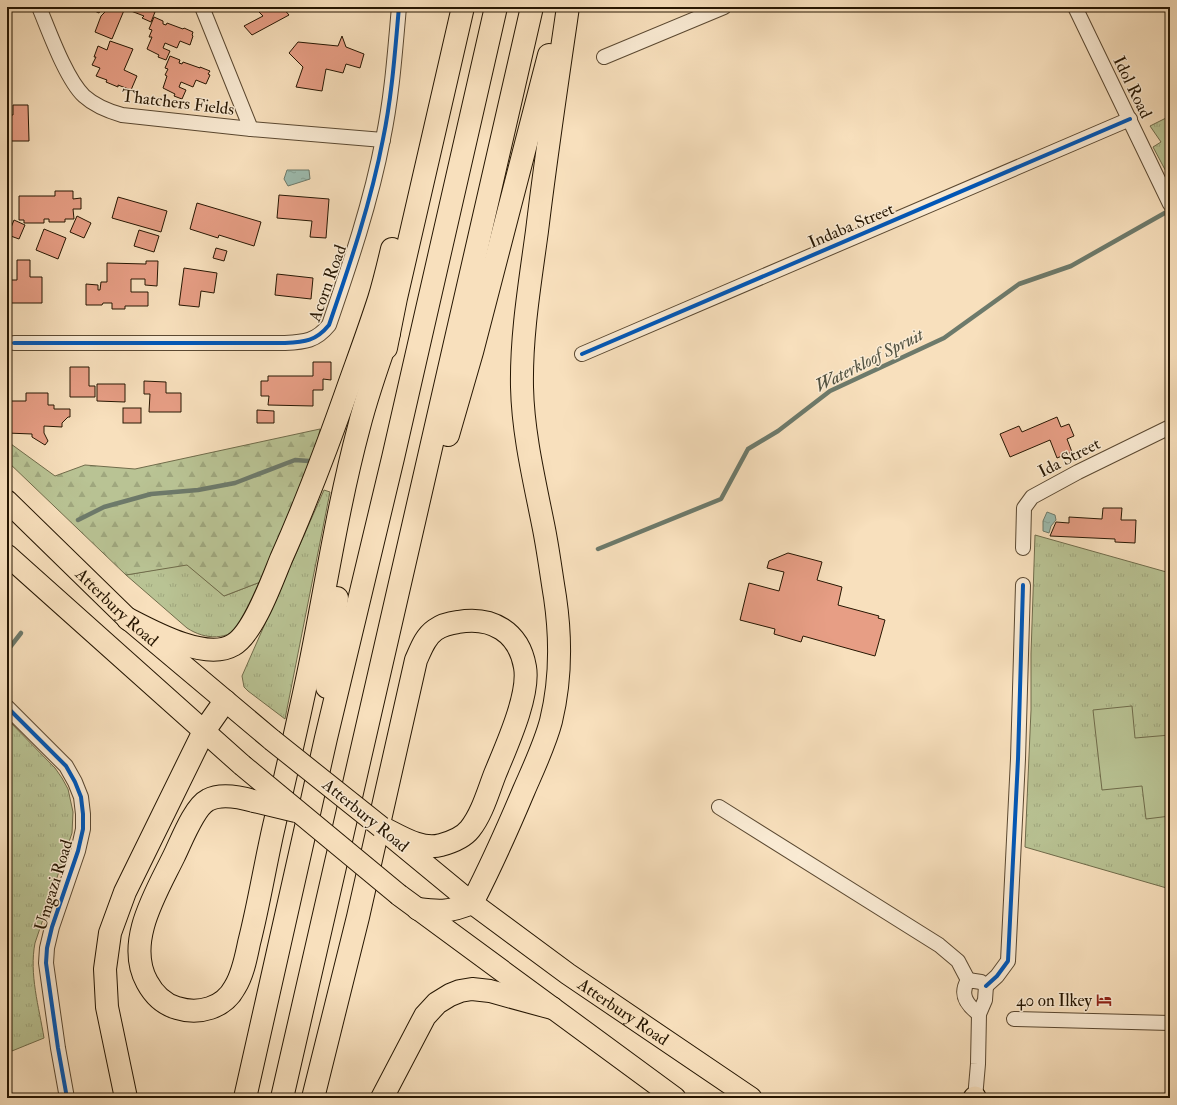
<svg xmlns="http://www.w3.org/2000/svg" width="1177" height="1105" font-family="'IM FELL Double Pica',serif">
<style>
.grass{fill:url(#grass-tufts);stroke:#706c4b}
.forest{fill:url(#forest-firs);stroke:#706c4b}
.garden{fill:#b9c394;stroke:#706c4b}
.water{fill:url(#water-ripples);stroke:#6d7a6b}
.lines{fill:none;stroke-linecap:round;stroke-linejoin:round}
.stream{stroke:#6d7a6b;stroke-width:4.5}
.building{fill:#e79e85;stroke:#261602}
.minor-casing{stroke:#5a4831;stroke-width:16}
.primary-casing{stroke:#261602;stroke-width:23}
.motorway-casing{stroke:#261602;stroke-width:24}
.minor{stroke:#faebd4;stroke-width:14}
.primary{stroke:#f8e0bd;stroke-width:21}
.motorway{stroke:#f8e0bd;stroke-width:22}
.primary-bridge-casing{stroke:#261602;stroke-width:23;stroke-linecap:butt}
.motorway-bridge-casing{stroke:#261602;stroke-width:24;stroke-linecap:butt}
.primary-bridge{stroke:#f8e0bd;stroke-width:21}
.motorway-bridge{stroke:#f8e0bd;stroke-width:22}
.cycleway-casing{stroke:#faebd4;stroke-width:6}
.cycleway{stroke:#0057b8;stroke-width:4}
.labels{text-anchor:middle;stroke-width:3;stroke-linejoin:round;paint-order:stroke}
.street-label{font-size:17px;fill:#261602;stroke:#faebd4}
.poi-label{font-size:17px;fill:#261602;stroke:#faebd4;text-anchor:end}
.water-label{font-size:18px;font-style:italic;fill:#50503f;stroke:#faebd4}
</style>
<defs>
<pattern id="grass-tufts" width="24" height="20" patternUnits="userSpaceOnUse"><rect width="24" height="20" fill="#b9c394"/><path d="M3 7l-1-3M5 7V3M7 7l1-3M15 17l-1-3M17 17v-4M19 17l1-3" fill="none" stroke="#9fa77e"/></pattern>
<pattern id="forest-firs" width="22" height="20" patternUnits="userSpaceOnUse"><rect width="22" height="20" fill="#b9c394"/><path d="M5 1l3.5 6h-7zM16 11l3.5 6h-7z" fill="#9fa77e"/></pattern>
<pattern id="water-ripples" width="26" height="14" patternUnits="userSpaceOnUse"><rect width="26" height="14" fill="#9dbdb1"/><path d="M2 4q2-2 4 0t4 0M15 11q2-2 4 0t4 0" fill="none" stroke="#87a297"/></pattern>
</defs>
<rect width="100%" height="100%" fill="#f8e0bd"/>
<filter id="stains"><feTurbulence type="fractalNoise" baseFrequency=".005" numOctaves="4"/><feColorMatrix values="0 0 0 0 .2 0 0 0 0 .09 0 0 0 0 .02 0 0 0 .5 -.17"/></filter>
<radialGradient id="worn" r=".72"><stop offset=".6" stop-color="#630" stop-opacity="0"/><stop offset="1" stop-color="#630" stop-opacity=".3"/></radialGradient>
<g class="grass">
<polygon points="1170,116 1170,179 1153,147 1161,142 1150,126"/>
<polygon points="324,490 330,492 285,719 248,691 244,687 242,676"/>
<polygon points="1035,535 1170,573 1170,889 1025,847 1031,710 1031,654"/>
<path d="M187,564L224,596L263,581C257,592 250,613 243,623C229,641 205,640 187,628L126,575Z"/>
<path d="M7,719L55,768L62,778L68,789L73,812L72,833L35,943C29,974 39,1007 44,1038L7,1053Z"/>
</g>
<polygon class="forest" points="320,429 313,465 263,581 224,596 187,565 126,575 7,461 7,435 11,444 55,476 85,465 135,469"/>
<polygon class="garden" points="1132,706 1135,738 1170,735 1170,816 1146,819 1142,786 1102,790 1093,710"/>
<g class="water">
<polygon points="287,170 309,170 310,179 288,186 284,179"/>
<polygon points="1047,512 1055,515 1056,520 1051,526 1049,533 1043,531 1043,521"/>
</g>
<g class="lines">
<g class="stream">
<polyline points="78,520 104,507 151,494 198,490 235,483 295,460 309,461"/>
<polyline points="598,549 721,499 748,449 778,431 830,391 944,338 1019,284 1071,266 1170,210"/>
<polyline points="7,651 21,633"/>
</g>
</g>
<g class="building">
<polygon points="81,7 102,7 99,13 86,7 85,9"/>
<polygon points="110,7 125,8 112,39 95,32 101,16"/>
<polygon points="133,7 148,7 147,10 155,12 151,22 142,18 144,16 131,11"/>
<polygon points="254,7 282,7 289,15 252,35 244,26 263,16"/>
<polygon points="154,17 163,21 163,24 166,25 167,23 183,29 184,28 193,32 192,35 193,36 190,45 180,41 177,48 165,43 163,48 170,51 166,60 158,57 159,55 147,49 152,37 149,37 152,30 149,29"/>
<polygon points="342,36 346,47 364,54 360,68 346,64 343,73 326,69 322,91 296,87 303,67 289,53 298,42 338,46"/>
<polygon points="110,41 133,49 124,70 137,76 131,90 118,85 118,87 106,82 107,80 96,76 100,68 92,65 96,57 94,57 98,46 107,50"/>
<polygon points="170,56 180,60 179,63 182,64 183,62 200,68 200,67 210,71 208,74 210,75 206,84 196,80 193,87 181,82 179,87 186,90 182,99 174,96 175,94 163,88 167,76 165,75 168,69 165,68"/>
<polygon points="13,105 28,105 29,141 7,141 7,115 13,115"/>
<polygon points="7,151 11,168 7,169"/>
<polygon points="55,191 73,191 73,199 81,198 81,209 73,209 74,219 65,219 65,222 49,222 49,219 44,219 44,223 24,223 24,220 19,220 19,196 55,196"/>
<polygon points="279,195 329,199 326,238 310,237 312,221 277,218"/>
<polygon points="118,197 167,211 161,232 112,218"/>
<polygon points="197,203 261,222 254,246 219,235 218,238 190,229"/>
<polygon points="77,216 91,223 84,238 70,232"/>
<polygon points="14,220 25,225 19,239 8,235"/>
<polygon points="44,229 66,238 58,259 36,250"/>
<polygon points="139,230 159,236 154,252 134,246"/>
<polygon points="216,248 227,251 224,261 213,258"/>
<polygon points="17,260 30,260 30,277 42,277 42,303 7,303 7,280 17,280"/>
<polygon points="146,261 158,261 157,286 145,285 145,279 131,279 131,292 148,292 148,306 125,306 125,309 112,309 112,303 103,303 102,305 86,305 86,284 98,285 98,290 100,290 101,282 107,282 107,263 146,264"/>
<polygon points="184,268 217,273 214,293 201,291 199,307 179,305"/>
<polygon points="277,274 313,278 311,299 275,295"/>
<polygon points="313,362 331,362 331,380 323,379 323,390 313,390 313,406 268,405 269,396 261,396 261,381 268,381 268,376 313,376"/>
<polygon points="70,367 89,367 89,386 95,386 95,397 70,397"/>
<polygon points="144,381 166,382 166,393 181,393 181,412 149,412 150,394 144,394"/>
<polygon points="97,384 125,384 125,402 97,401"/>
<polygon points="7,385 11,385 11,396 9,396 9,401 26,401 26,393 48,393 48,405 54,405 54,409 70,409 70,417 68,417 62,423 62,427 44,426 44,433 48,441 45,445 32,437 32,434 7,433"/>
<rect x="123" y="408" width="18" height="15"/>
<polygon points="257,410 274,411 274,423 257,423"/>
<polygon points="1057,417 1061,427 1069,424 1074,436 1067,439 1072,452 1057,458 1050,440 1010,457 1000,434 1019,426 1022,432"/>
<polygon points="1103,508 1122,508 1121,520 1136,520 1135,543 1115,542 1115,539 1050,536 1056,522 1069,523 1069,517 1102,519"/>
<polygon points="788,553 822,562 817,580 842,587 838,605 879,616 878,618 885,620 875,656 803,636 801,642 774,634 775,629 740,620 749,583 779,591 784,572 767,568 769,561"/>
<polygon points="8,1092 15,1098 7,1098"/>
</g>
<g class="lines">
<g class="minor-casing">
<g id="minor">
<path d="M39,7C49,31 66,79 84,96C95,106 108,111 122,115L251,129L383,140"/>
<polyline points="202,7 251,129"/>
<polyline points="1075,7 1170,204"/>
<polyline points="604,57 724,7"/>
<path d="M14,343H285C305,342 316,341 329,325C350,264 371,202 383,139C392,96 395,51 399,7"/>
<polyline points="582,354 1130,119"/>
<polyline points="1023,548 1024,508 1032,497 1078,472 1170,427"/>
<polyline points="7,707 66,766 75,782 81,797 83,814 83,829 78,851 52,927 47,948 46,963 58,1048 67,1098"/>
<polyline points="719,807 939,945 958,961 968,980"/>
<polyline points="986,986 997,976 1008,961 1018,759 1023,585"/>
<polyline points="1014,1019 1170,1023"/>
<path d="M975,1098L978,1064L979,1014L985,1000L986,986L981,982L968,980C959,995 967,1005 979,1014"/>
</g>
</g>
<g class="primary-casing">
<g id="primary">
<path id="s1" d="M7,501L128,619L272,740"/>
<polyline points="7,555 242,765"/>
<path id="s2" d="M392,837L472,903L568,974L751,1098"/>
<polyline points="399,895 675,1098"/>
<polyline points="974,1098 975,1097"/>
</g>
</g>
<g class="motorway-casing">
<g id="motorway">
<polyline points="386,348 396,298 463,7"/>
<polyline points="448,435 472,352 549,55"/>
<path d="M128,619C153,632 206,661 233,645C253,634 272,581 281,559C307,501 329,442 350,382C360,354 370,327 379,299C384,283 388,266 392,249"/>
<polyline points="327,687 333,624 337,598"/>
<path d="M254,801C240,797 221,793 208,800C194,807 181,842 174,856C156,893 125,942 147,982C154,995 163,1004 177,1008C199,1015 224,1008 235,987C243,974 246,957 249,943C259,904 265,865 274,826C286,773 299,719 310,665C326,586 338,505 359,427C367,395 378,364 389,333"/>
<path d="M418,909C441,912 450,912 472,903C491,866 508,828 524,790C534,767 545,744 551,721C561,680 561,638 555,597C551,573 548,548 543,524C534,479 523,433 522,387C521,335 530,283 537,231C546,156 557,82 568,7"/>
<polyline points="126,1098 107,1007 105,969 110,933 125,892 204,731 225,701"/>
<polyline points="245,1098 326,738 393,458 496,7"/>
<polyline points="282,1098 532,7"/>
<path d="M313,1098L358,917L416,660C421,649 425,637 435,630C442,625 450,623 458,622C492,616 519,632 525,667C530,695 506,747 495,774C488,792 482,814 470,829C463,838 452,842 441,845C421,851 398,835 381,827"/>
<polyline points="382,1098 425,1016 437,1003 450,995 460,991 472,989 490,991 552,1008"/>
</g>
</g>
<use href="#minor" class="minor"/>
<use href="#primary" class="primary"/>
<use href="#motorway" class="motorway"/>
<g class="primary-bridge-casing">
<g id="primary-bridge">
<polyline points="272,740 381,827"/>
<polyline points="242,765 399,895"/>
</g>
</g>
<g class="motorway-bridge-casing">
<polyline id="motorway-bridge" points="254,801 296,811"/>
</g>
<use href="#primary-bridge" class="primary-bridge"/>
<use href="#motorway-bridge" class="motorway-bridge"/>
<g class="cycleway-casing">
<g id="cycleway">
<path d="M14,343H285C305,342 316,341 329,325C350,264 371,202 383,139C392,96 395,51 399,7"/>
<polyline points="582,354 1130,119"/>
<polyline points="7,707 66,766 75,782 81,797 83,814 83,829 78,851 52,927 47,948 46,963 58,1048 67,1098"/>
<polyline points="986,986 997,976 1008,961 1018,759 1023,585"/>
</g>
</g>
<use href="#cycleway" class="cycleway"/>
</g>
<defs>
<g id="hotel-bare" transform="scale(1.2)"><path d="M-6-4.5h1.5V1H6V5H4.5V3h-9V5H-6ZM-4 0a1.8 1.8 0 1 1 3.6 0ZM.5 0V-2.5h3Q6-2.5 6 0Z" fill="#8f2418" stroke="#faebd4" stroke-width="2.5" paint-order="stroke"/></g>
</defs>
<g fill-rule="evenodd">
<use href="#hotel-bare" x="1104" y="1000"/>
</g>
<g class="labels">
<g class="street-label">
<text transform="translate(1133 87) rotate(64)" y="6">Idol Road</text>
<text transform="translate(178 102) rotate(7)" y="6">Thatchers Fields</text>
<text transform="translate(851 225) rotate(-23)" y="6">Indaba Street</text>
<text transform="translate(327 283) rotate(-70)" y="6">Acorn Road</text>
<text transform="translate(1069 457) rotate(-27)" y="6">Ida Street</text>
<text dy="6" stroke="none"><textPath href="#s1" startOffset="153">Atterbury Road</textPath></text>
<text transform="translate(366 815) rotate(39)" y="6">Atterbury Road</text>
<text transform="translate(53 885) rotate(-73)" y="6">Umgazi Road</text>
<text dy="6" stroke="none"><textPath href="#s2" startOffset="290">Atterbury Road</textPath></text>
</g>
<g class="poi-label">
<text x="1092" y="1006">40 on Ilkey</text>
</g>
<g class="water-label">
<text transform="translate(869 360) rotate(-27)" y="6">Waterkloof Spruit</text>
</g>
</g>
<rect width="1177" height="1105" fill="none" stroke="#f8e0bd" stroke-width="24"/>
<rect x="8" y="8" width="1161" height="1089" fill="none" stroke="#261602" stroke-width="2"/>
<rect x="12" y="12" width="1153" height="1081" fill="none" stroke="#261602"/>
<rect width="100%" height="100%" filter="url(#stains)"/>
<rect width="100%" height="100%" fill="url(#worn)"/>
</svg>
